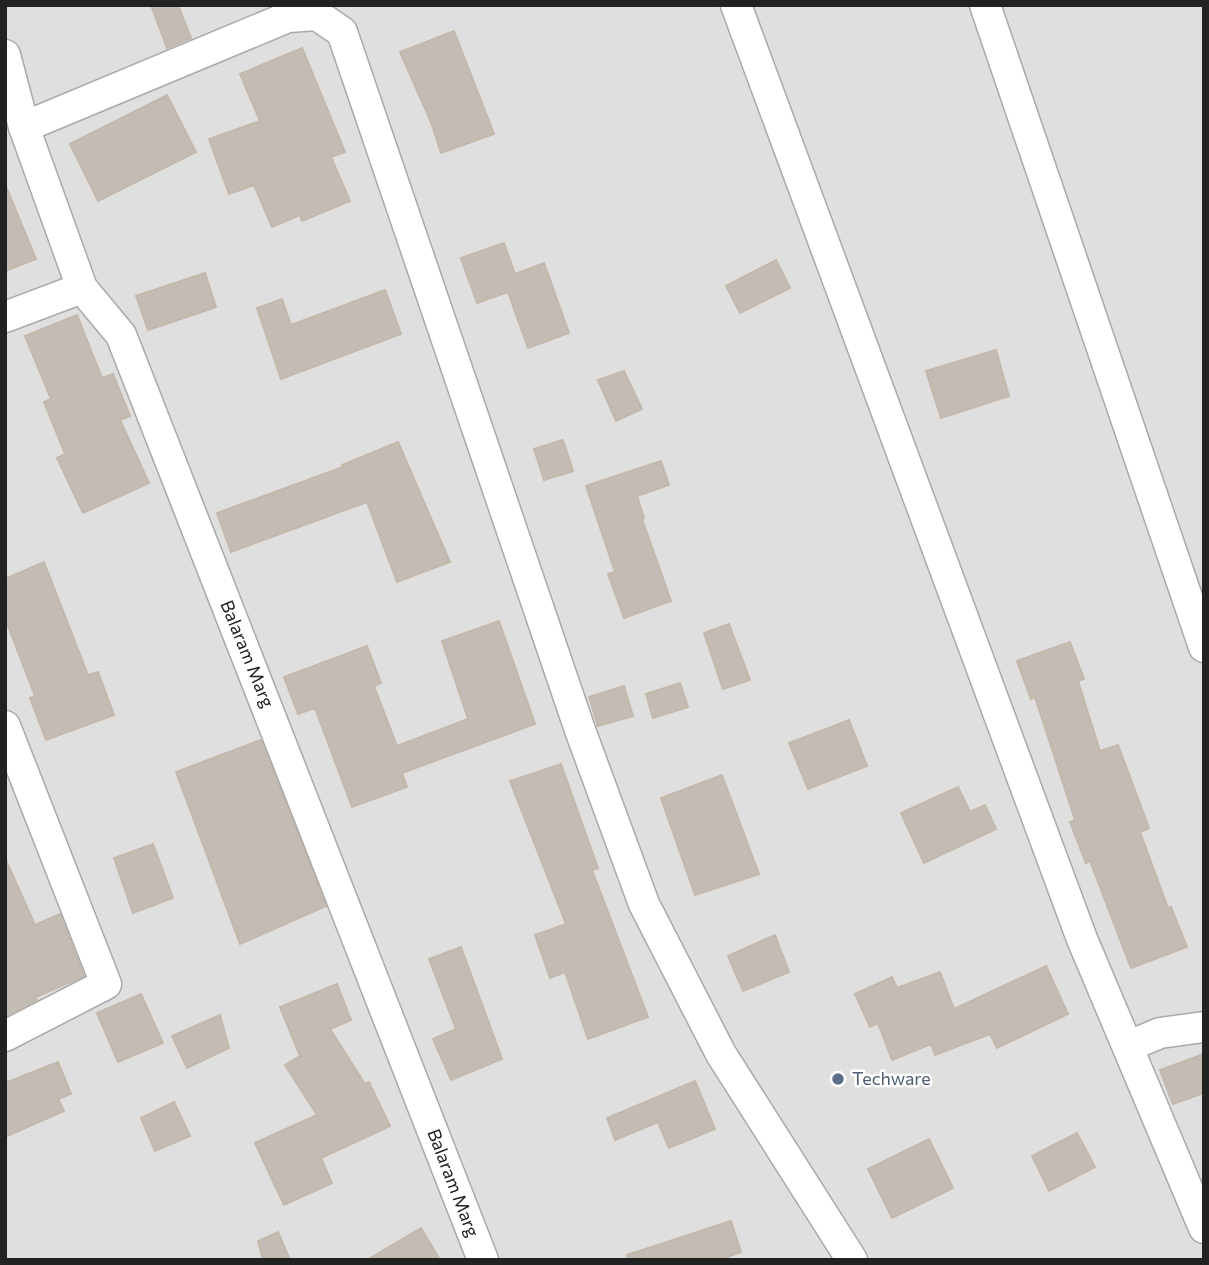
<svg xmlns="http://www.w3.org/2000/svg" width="1209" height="1265" font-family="Commissioner,sans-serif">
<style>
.residential{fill:#e0dfdf}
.building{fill:#c3bcb5;stroke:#c4b8ab;stroke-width:2}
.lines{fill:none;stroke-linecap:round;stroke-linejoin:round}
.street-casing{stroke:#a9a9a9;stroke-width:33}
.street{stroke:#fff;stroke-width:30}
.service-dot{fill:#5c6f8a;stroke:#fff;stroke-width:2.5}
.labels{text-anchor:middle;stroke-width:5;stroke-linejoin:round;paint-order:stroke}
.street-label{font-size:18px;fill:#222;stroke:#fff}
.service-label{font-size:18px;fill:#4e5e75;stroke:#fff;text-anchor:start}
</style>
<rect width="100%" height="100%" fill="#f2f0e9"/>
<rect class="residential" x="5" y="5" width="1199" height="1255"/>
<g class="building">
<polygon points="151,5 178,5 191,38 167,48"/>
<polygon points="454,31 494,134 441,153 431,122 400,52"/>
<polygon points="302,48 345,152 331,157 350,201 302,221 300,215 272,227 254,185 229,194 209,139 260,121 240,74"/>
<polygon points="167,95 196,152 98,201 70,144"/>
<polygon points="5,184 36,259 5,271"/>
<polygon points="504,243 515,274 544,263 569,333 528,348 508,292 477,303 461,258"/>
<polygon points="776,260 790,288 740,313 726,286"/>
<polygon points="205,273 216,307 148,330 136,296"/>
<polygon points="385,290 401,334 281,379 257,308 282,299 291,325"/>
<polygon points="77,315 102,378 113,374 130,416 120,420 149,483 83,513 57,458 65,454 44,402 51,399 25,336"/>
<polygon points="996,350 1009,396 941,418 926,371"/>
<polygon points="624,371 642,409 616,421 598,380"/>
<polygon points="563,440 573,471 544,480 534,449"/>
<polygon points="398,442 450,562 397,582 367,502 231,552 217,513 343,467 342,465"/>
<polygon points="661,461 669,485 637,496 644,518 642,519 671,601 624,618 608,574 615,572 586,486"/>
<polygon points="44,562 88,675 98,672 114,715 46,740 30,698 35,696 5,618 5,579"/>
<polygon points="499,621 535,724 402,773 407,787 352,807 315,708 298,714 284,677 367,646 381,683 374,686 397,746 468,719 442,641"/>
<polygon points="729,624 750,680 723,689 704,633"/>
<polygon points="1070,642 1084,679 1078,681 1100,751 1118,745 1149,828 1140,832 1168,908 1171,907 1187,947 1131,968 1090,861 1086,863 1070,822 1075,820 1035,697 1031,699 1017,661"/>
<polygon points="680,683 688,707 653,718 646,694"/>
<polygon points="624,686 633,716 598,726 589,697"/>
<polygon points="849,720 867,766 808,789 789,743"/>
<polygon points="261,740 326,906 240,944 176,772"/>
<polygon points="561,764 598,868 592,870 648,1017 588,1039 565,972 550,978 535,935 566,924 510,781"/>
<polygon points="722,775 759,874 695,895 661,798"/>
<polygon points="958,787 970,812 985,805 996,829 924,863 901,813"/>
<polygon points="153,844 173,898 133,913 114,858"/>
<polygon points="5,858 35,925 60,914 84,976 36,997 37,1000 5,1016"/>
<polygon points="775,935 789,972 743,991 728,956"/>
<polygon points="461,947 502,1059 451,1080 433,1039 456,1029 429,959"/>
<polygon points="1046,966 1068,1014 997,1048 990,1034 935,1055 931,1044 892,1060 878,1023 870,1027 855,994 892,977 897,988 940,972 954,1009"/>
<polygon points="337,984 351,1020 330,1029 365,1084 369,1082 390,1126 321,1158 332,1183 284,1205 255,1143 317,1115 285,1065 300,1056 280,1007"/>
<polygon points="141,994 163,1043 118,1062 97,1013"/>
<polygon points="220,1015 229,1048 187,1068 172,1036"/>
<polygon points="1204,1054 1204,1093 1173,1104 1160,1070"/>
<polygon points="58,1062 71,1094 58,1099 64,1111 5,1137 5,1083"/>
<polygon points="695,1081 715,1129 669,1148 658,1122 615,1140 607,1118"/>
<polygon points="174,1102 190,1136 155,1151 141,1118"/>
<polygon points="1077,1133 1095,1167 1049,1191 1032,1156"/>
<polygon points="929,1139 953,1188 892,1218 868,1169"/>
<polygon points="731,1221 741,1252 719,1260 628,1260 627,1255"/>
<polygon points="421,1228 440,1260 367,1260"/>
<polygon points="278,1232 290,1260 263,1260 258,1241"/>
</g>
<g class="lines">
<g class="street-casing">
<g id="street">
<polyline points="736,5 1082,939 1204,1228"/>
<polyline points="985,5 1204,647"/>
<polyline points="5,55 24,127 82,288 121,335 483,1260"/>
<polyline points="24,127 288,17 317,15 342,32 580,730 644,904 721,1054 852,1260"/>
<polyline points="5,317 82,288"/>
<polyline points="5,726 106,984 5,1036"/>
<polyline points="1129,1046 1160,1033 1204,1027"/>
</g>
</g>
<use href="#street" class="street"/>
</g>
<circle class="service-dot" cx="838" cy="1079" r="7"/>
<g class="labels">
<g class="street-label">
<text transform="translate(247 654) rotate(68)" y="6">Balaram Marg</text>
<text transform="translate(453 1183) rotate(69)" y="6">Balaram Marg</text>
</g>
<g class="service-label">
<text x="852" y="1085">Techware</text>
</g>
</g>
<rect width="1209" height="1265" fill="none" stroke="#222222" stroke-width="14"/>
</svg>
